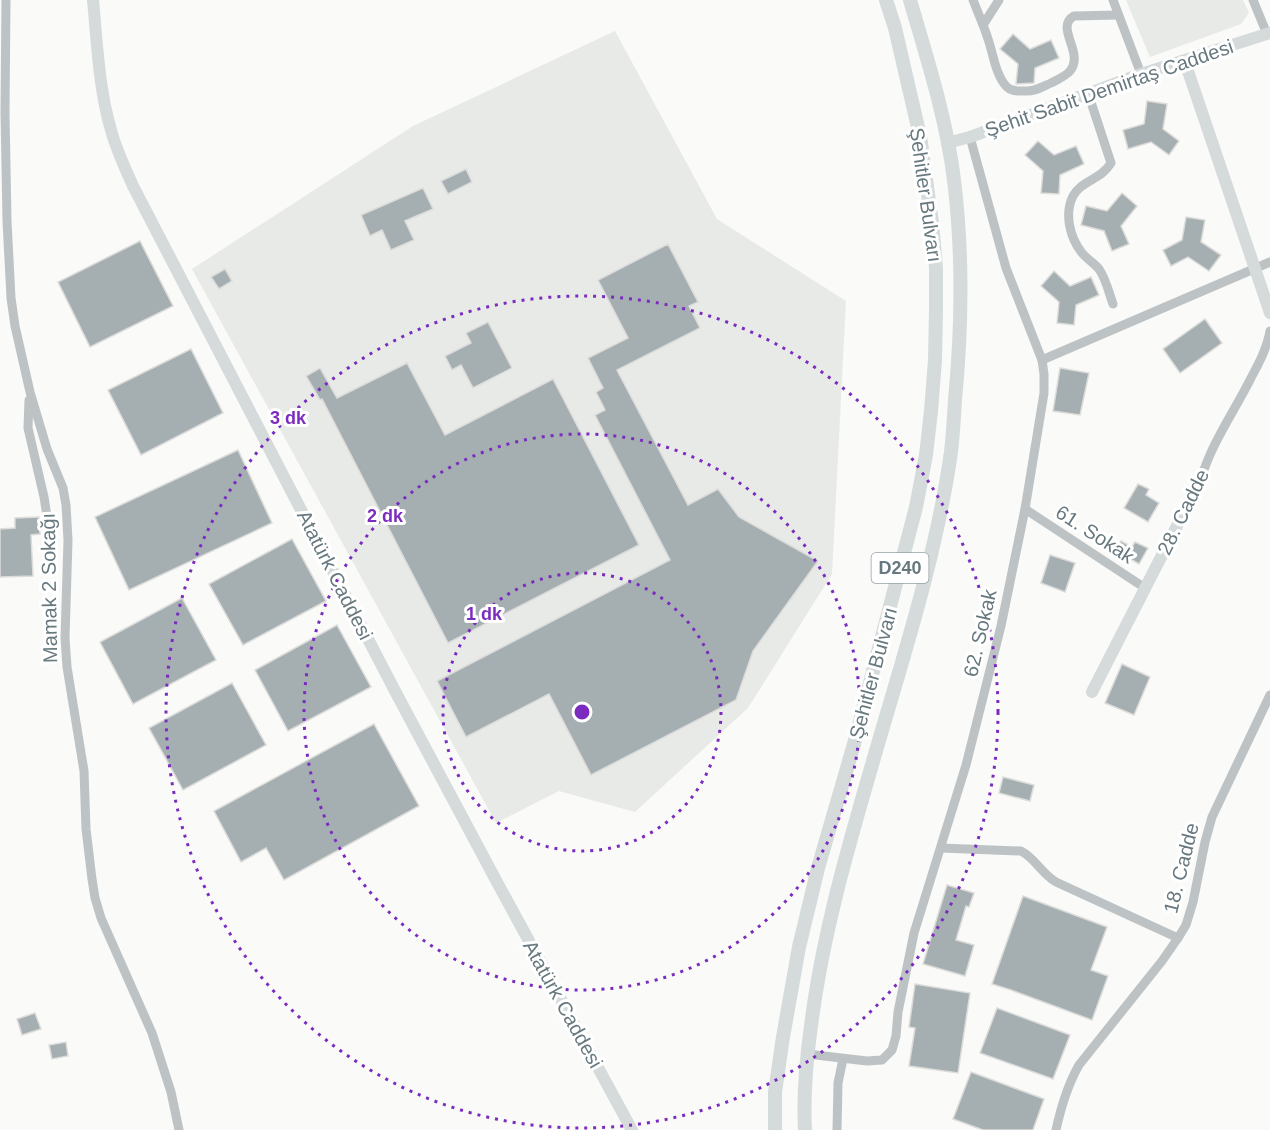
<svg xmlns="http://www.w3.org/2000/svg" width="1270" height="1130" font-family="Arial,sans-serif">
<style>
.built{fill:#e8eae8}
.building{fill:#a5afb2;stroke:#dcdcda;stroke-width:1.5}
.lines{fill:none;stroke-linecap:round;stroke-linejoin:round}
.street{stroke:#bdc3c5;stroke-width:9}
.secondary{stroke:#d5dadb;stroke-width:12}
.primary{stroke:#d5dadb;stroke-width:14}
.ring{fill:none;stroke:#7b2cbf;stroke-width:3;stroke-dasharray:3 6}
.labels{text-anchor:middle;stroke-width:6;stroke-linejoin:round;paint-order:stroke}
.shield{fill:#fff;stroke:#95a1a5;stroke-width:1.5}
.shield-label{font-size:18px;font-weight:bold;fill:#67797f}
.street-label{font-size:20px;fill:#67797f;stroke:#fff}
.centre{fill:#7b2cbf;stroke:#fff;stroke-width:3}
.ring-label{font-size:18px;text-anchor:middle;font-weight:bold;fill:#7b2cbf;stroke:#fff;stroke-width:6;stroke-linejoin:round;paint-order:stroke}
</style>
<rect width="100%" height="100%" fill="#fafaf8"/>
<g class="built">
<polygon points="1126,0 1243,0 1249,13 1241,24 1150,57"/>
<polygon points="615,31 717,219 846,301 832,574 748,708 635,812 559,791 496,823 192,269 413,126"/>
</g>
<g class="building">
<polygon points="1013,34 1030,49 1051,40 1059,58 1035,68 1034,83 1016,84 1018,64 1000,49"/>
<polygon points="1147,101 1167,104 1163,129 1179,141 1169,155 1151,142 1128,149 1123,130 1144,124"/>
<polygon points="1038,141 1054,155 1076,146 1084,164 1060,175 1059,194 1041,193 1043,171 1025,155"/>
<polygon points="466,169 472,182 448,194 441,181"/>
<polygon points="423,188 433,209 405,221 414,240 391,250 382,230 370,236 361,215"/>
<polygon points="1122,193 1137,206 1121,226 1129,244 1112,251 1104,231 1081,225 1086,206 1107,211"/>
<polygon points="1186,217 1205,220 1201,242 1221,255 1209,271 1188,257 1171,266 1163,250 1182,240"/>
<polygon points="140,241 173,306 90,347 58,282"/>
<polygon points="668,244 698,302 689,306 700,328 617,370 688,505 718,489 739,517 818,561 753,651 736,700 591,775 549,694 466,737 437,681 670,560 595,415 605,410 596,392 603,388 588,358 628,338 598,280"/>
<polygon points="225,269 232,281 219,289 211,277"/>
<polygon points="1054,271 1070,286 1091,277 1099,295 1076,305 1074,325 1057,323 1059,302 1041,286"/>
<polygon points="1205,319 1222,343 1180,373 1163,349"/>
<polygon points="488,322 512,368 473,388 461,365 452,370 445,356 471,343 466,333"/>
<polygon points="191,349 223,413 141,455 108,390"/>
<polygon points="407,363 445,435 553,379 639,545 448,643 322,399 320,400 306,376 320,368 337,398"/>
<polygon points="1060,368 1089,373 1080,415 1053,411"/>
<polygon points="238,450 272,523 129,590 95,517"/>
<polygon points="1138,484 1149,489 1146,495 1159,503 1148,522 1124,508"/>
<polygon points="39,517 40,534 31,535 33,576 0,577 0,529 15,528 15,518"/>
<polygon points="292,539 326,601 243,645 209,584"/>
<polygon points="1121,541 1132,547 1135,542 1148,548 1139,564 1115,550"/>
<polygon points="1050,555 1075,563 1065,592 1041,583"/>
<polygon points="182,598 216,660 133,704 100,642"/>
<polygon points="337,625 371,687 288,731 255,670"/>
<polygon points="1122,664 1150,677 1134,715 1105,703"/>
<polygon points="232,683 266,745 183,790 149,728"/>
<polygon points="374,724 419,806 284,880 266,848 241,862 214,811"/>
<polygon points="1003,777 1034,785 1030,801 999,793"/>
<polygon points="947,885 974,893 969,907 966,906 956,940 974,945 965,976 923,964"/>
<polygon points="1023,896 1107,927 1091,970 1108,976 1092,1020 1011,990 992,984"/>
<polygon points="915,984 970,993 958,1073 909,1066 915,1028 909,1027"/>
<polygon points="997,1008 1070,1035 1053,1079 980,1053"/>
<polygon points="35,1013 41,1029 22,1035 17,1019"/>
<polygon points="66,1042 68,1056 52,1059 49,1045"/>
<polygon points="971,1072 1044,1099 1033,1130 983,1130 953,1119"/>
</g>
<g class="lines">
<g class="street">
<polyline points="6,0 5,112 7,221 11,298 15,326 30,392 47,449 63,488 66,505 68,540 65,638 67,667 84,771 86,829 92,879 95,898 101,918 152,1033 171,1092 179,1130"/>
<path d="M973,0C978,13 984,26 988,39C993,53 996,77 1007,87C1012,92 1018,91 1024,91C1034,92 1042,87 1051,83C1057,80 1066,76 1070,71C1085,53 1054,27 1074,16L1118,15"/>
<polyline points="1113,0 1141,74"/>
<polyline points="1253,0 1267,34"/>
<polyline points="983,25 999,0"/>
<path d="M1088,93L1111,163C1101,180 1082,180 1073,196C1064,214 1070,238 1082,253C1087,259 1094,263 1099,269C1106,279 1109,293 1113,304"/>
<polyline points="1042,360 1270,262"/>
<polyline points="29,400 28,428 44,497 48,523 48,563"/>
<path d="M1201,479C1212,442 1234,412 1251,378C1259,363 1267,348 1270,331"/>
<polyline points="1025,509 1145,588"/>
<path d="M941,848L1021,851C1035,858 1041,873 1056,882L1178,938"/>
<polyline points="807,1054 867,1061 882,1060 892,1050 896,1036 898,1012 914,933 966,765 1001,626 1025,509 1044,393 1044,374 1042,360 1006,268 970,137"/>
<polyline points="837,1130 838,1083 843,1059"/>
<path d="M1056,1130C1061,1107 1067,1086 1079,1065L1162,961L1178,938L1186,925L1193,902L1205,842L1212,817L1270,695"/>
</g>
<g class="secondary">
<path d="M93,0C97,42 99,90 111,130C116,149 125,168 133,186L395,691L498,884L632,1130"/>
<polyline points="1188,71 1270,313"/>
<polyline points="947,143 970,137 1141,74 1270,33"/>
<polyline points="1092,692 1201,479"/>
</g>
<g class="primary">
<polyline points="775,1130 775,1092 783,1037 799,947 818,868 854,744 916,507 926,455 931,411 935,360 936,310 936,268 932,223 920,136 895,28 886,0"/>
<path d="M805,1130C803,1094 806,1062 811,1026C823,930 851,837 878,744C906,648 937,551 951,452C953,435 954,417 955,400C962,327 963,253 954,180C947,121 927,58 910,0"/>
</g>
</g>
<g class="ring">
<circle cx="582" cy="712" r="139"/>
<circle cx="582" cy="712" r="278"/>
<circle cx="582" cy="712" r="416"/>
</g>
<g class="labels">
<rect class="shield" x="871.5" y="553" width="57" height="30" rx="4.5"/>
<g class="shield-label">
<text x="900" y="574">D240</text>
</g>
<g class="street-label">
<text transform="translate(1109 88) rotate(-19)" y="7">Şehit Sabit Demirtaş Caddesi</text>
<text transform="translate(926 195) rotate(82)" y="7">Şehitler Bulvarı</text>
<text transform="translate(1183 512) rotate(-64)" y="7">28. Cadde</text>
<text transform="translate(1095 534) rotate(33)" y="7">61. Sokak</text>
<text transform="translate(335 575) rotate(63)" y="7">Atatürk Caddesi</text>
<text transform="translate(49 588) rotate(-91)" y="7">Mamak 2 Sokağı</text>
<text transform="translate(980 633) rotate(-77)" y="7">62. Sokak</text>
<text transform="translate(873 673) rotate(-75)" y="7">Şehitler Bulvarı</text>
<text transform="translate(1181 868) rotate(-76)" y="7">18. Cadde</text>
<text transform="translate(563 1004) rotate(61)" y="7">Atatürk Caddesi</text>
</g>
</g>
<circle cx="582" cy="712" r="9" class="centre"/>
<g class="ring-label">
<text x="288" y="424">3 dk</text>
<text x="385" y="522">2 dk</text>
<text x="484" y="620">1 dk</text>
</g>
</svg>
